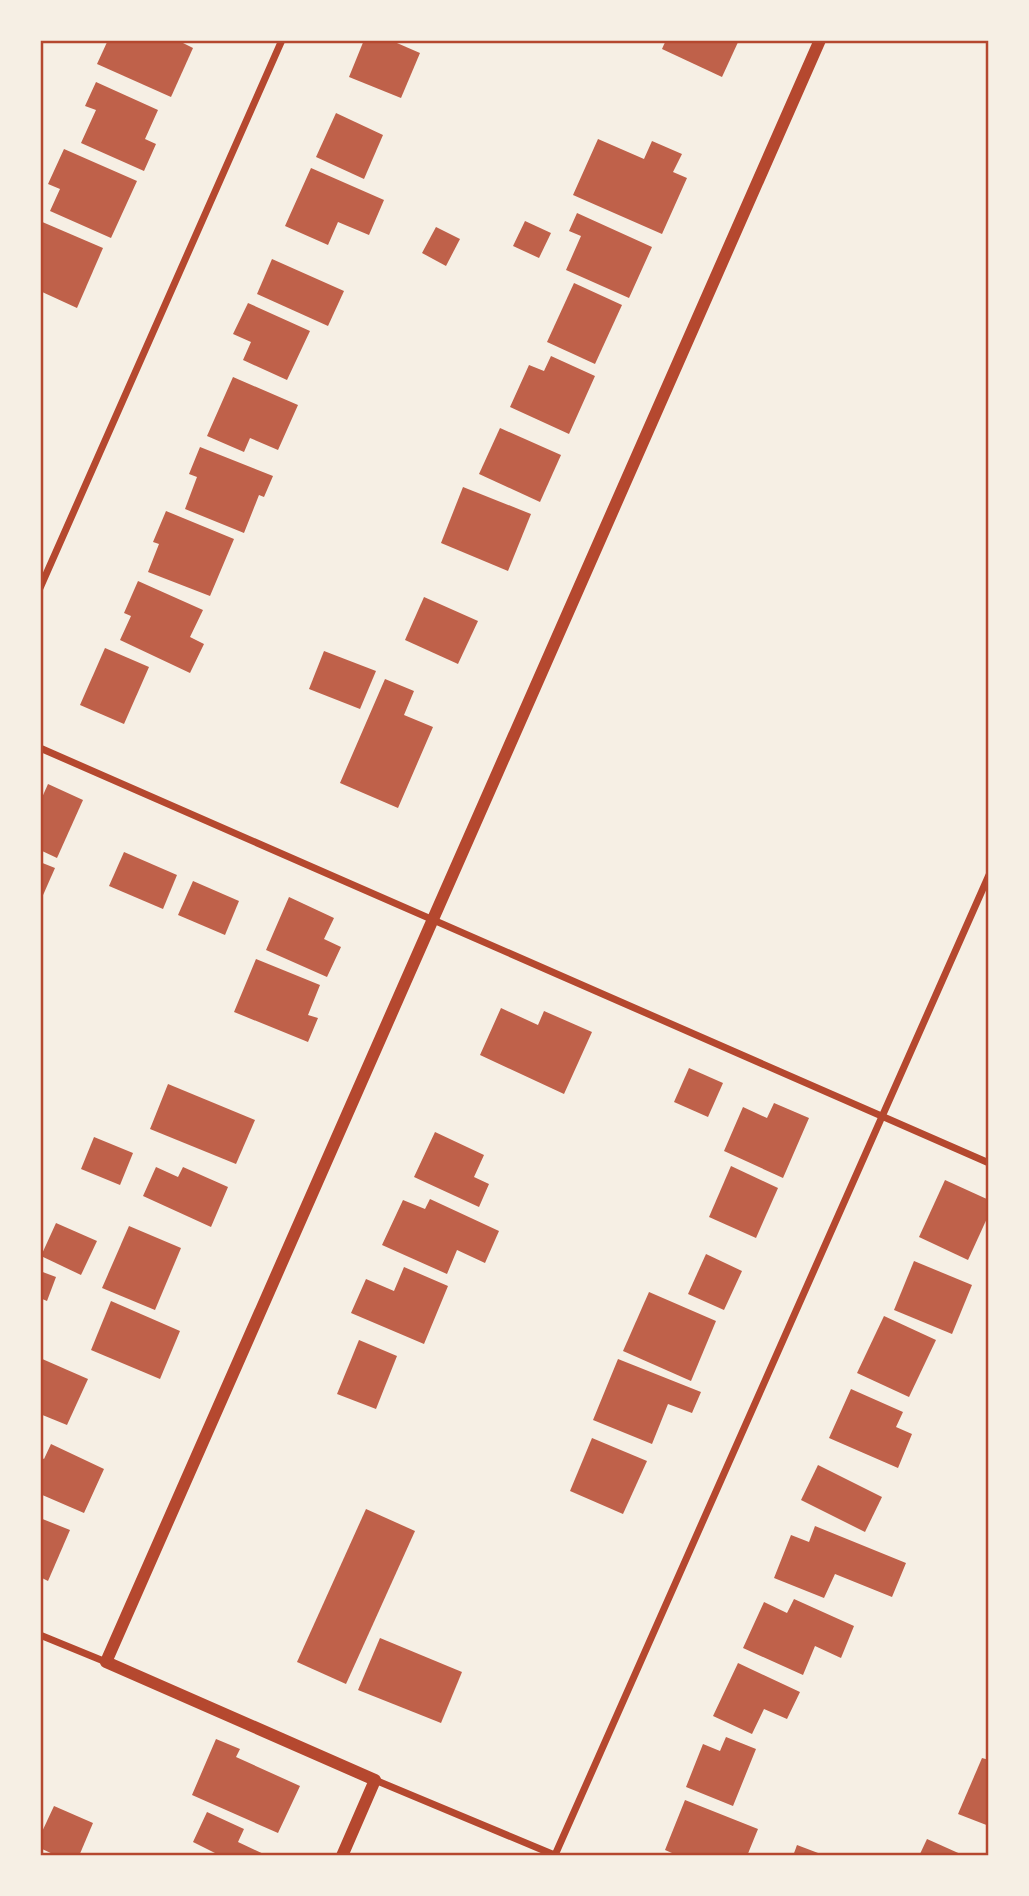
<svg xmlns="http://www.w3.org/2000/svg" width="1029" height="1896" font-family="Figtree,sans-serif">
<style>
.building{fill:#bf614a}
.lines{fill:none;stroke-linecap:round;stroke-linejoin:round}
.minor{stroke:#b5482f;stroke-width:7}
.tertiary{stroke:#b5482f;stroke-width:12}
.neatline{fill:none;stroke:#b5482f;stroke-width:2.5}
</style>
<rect width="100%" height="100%" fill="#f6efe4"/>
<g class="building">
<polygon points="108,40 177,40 193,48 171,97 97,64"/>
<polygon points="364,40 390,40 420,53 401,98 349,77"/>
<polygon points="666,40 739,40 722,77 662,49"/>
<polygon points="96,82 158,110 145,139 156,144 144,171 81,143 96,110 85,106"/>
<polygon points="336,113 383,135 364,179 316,157"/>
<polygon points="598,139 644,159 652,141 682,154 673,172 687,178 662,234 573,195"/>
<polygon points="64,149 137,181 111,238 50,211 60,189 48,184"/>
<polygon points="311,168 384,200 369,235 338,222 328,245 285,226"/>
<polygon points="577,213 652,247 629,298 566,270 581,236 569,231"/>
<polygon points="40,221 103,248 77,308 40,291"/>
<polygon points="525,221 551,233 539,258 513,246"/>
<polygon points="436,227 460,239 446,266 422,253"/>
<polygon points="272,259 344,291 328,326 257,294"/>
<polygon points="574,283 622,305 595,364 547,342"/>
<polygon points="248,303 310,331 287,380 243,360 251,342 233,334"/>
<polygon points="551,356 595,376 569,434 510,407 529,365 544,371"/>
<polygon points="233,377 298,405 278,450 250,438 244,452 207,436"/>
<polygon points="500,428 561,455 540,502 479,474"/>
<polygon points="200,447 273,476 264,497 259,495 244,533 185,509 197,477 189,474"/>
<polygon points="463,487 531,514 508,571 441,543"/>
<polygon points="166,511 234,539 210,596 148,572 159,544 153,542"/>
<polygon points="138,581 203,610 190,637 204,644 190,673 120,640 131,616 124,613"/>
<polygon points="424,597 478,621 458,664 405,640"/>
<polygon points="105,648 149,667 124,724 80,705"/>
<polygon points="324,651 376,671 360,709 309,689"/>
<polygon points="385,679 414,691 404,715 433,727 398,808 340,783"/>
<polygon points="48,784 83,800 57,858 40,850 40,802"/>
<polygon points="124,852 177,875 163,909 109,886"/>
<polygon points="40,862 55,868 40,902"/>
<polygon points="193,881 239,901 225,935 178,915"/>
<polygon points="289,897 334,918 324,939 341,947 327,977 266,950"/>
<polygon points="256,959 320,985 308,1015 318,1018 308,1042 234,1012"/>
<polygon points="501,1008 538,1025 544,1011 592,1032 564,1094 480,1055"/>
<polygon points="689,1068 723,1083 708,1117 674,1102"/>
<polygon points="168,1084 255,1120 236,1164 150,1129"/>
<polygon points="774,1103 809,1118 783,1178 724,1151 743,1107 767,1118"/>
<polygon points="435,1132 484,1155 474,1177 489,1184 479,1207 414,1177"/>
<polygon points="94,1137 133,1153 120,1185 81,1169"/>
<polygon points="731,1166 778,1188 756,1238 709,1217"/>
<polygon points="156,1167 178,1177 183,1167 228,1187 211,1227 143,1196"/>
<polygon points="945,1180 989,1200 989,1214 968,1260 919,1237"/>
<polygon points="430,1199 499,1231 485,1263 457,1250 447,1274 382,1245 403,1200 425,1209"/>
<polygon points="56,1223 97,1241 81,1275 41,1256"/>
<polygon points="129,1226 181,1248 155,1310 102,1288"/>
<polygon points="706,1254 742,1271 724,1310 688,1294"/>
<polygon points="914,1261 972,1285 952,1334 894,1310"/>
<polygon points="404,1267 448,1286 424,1344 351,1313 366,1279 394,1291"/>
<polygon points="40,1271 56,1277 47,1301 40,1298"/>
<polygon points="649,1292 716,1321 691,1381 623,1351"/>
<polygon points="111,1301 180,1331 160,1379 91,1350"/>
<polygon points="884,1316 936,1340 909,1397 857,1373"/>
<polygon points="359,1340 397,1356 376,1409 337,1394"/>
<polygon points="40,1358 88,1379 67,1425 40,1414"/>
<polygon points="618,1359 701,1392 692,1413 668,1404 652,1444 593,1420"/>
<polygon points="851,1389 903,1412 896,1427 912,1434 898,1468 829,1438"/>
<polygon points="592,1438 647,1461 623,1514 570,1491"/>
<polygon points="51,1444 104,1469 84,1513 40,1494 40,1457 44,1459"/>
<polygon points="818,1465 882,1497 865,1532 801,1500"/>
<polygon points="366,1509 415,1531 346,1684 297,1662"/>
<polygon points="40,1518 70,1530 48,1581 40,1577"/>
<polygon points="815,1526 906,1563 892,1597 835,1574 824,1598 774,1578 791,1535 809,1542"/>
<polygon points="794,1599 854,1626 841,1658 815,1646 803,1675 743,1648 764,1602 787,1613"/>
<polygon points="380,1638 462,1672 441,1723 358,1690"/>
<polygon points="738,1663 800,1692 787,1719 764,1709 752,1734 713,1716"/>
<polygon points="726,1737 756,1749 733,1806 686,1787 703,1744 720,1751"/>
<polygon points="216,1739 240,1749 236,1757 300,1786 278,1833 192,1795"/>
<polygon points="982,1758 989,1760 989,1826 958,1814"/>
<polygon points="685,1800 758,1829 747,1856 732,1853 731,1856 679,1856 665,1850"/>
<polygon points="54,1806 93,1823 79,1856 57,1856 40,1848 40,1836"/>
<polygon points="207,1812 244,1829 238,1842 268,1856 214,1856 215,1853 193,1842"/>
<polygon points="927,1839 965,1856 919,1856"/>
<polygon points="797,1845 826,1856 793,1856"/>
</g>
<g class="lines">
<g class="minor">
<polyline points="40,588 282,40"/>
<polyline points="40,748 989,1163"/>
<polyline points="40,1635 106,1662"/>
<polyline points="375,1780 557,1856"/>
<polyline points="555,1855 989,875"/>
</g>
<polyline class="tertiary" points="342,1856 375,1780 106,1662 820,40"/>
</g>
<rect width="1029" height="1896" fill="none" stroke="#f6efe4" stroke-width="84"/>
<rect x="42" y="42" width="945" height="1812" class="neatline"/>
</svg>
